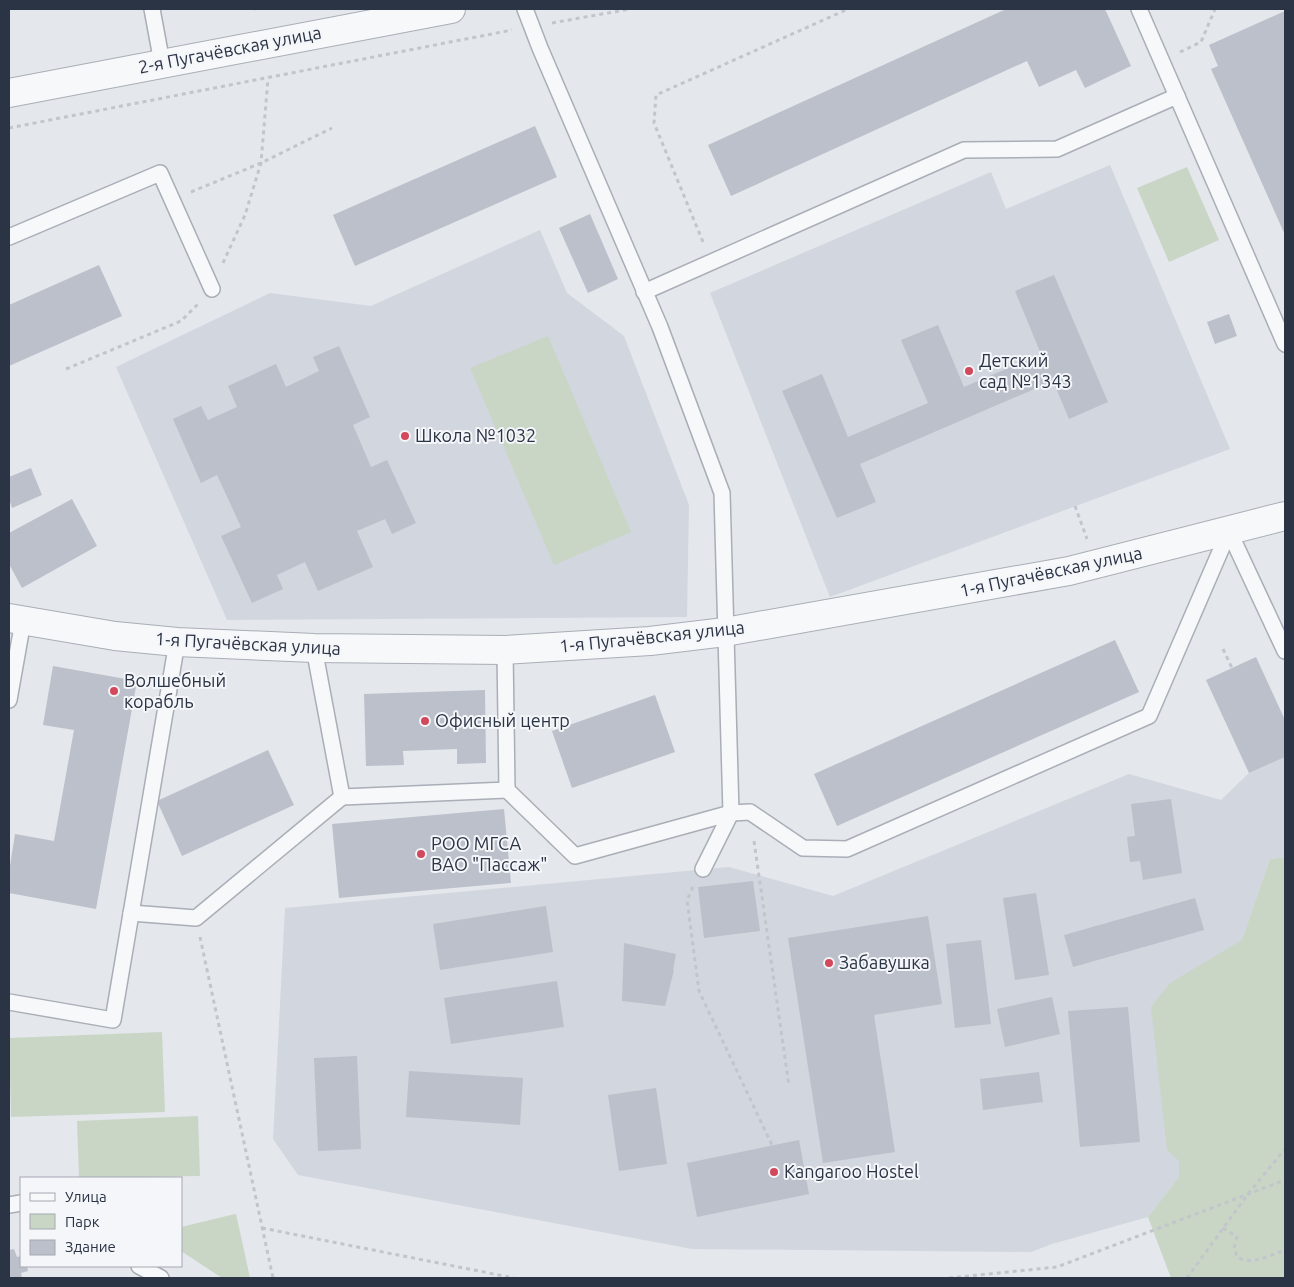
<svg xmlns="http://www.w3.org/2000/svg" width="1294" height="1287" font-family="Ubuntu,sans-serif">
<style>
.built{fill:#d2d6de}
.green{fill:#c9d6c5}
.building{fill:#bbc0ca}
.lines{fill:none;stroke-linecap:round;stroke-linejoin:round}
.service-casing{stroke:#a9aeb7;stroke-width:18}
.minor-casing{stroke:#a9aeb7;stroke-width:30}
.path{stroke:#c2c5cb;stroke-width:3;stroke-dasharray:4 4;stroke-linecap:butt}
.service{stroke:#f7f8fa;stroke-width:15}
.minor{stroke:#f7f8fa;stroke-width:28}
.poi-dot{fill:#d1495b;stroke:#f4f6f9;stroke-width:2}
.labels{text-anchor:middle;stroke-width:4;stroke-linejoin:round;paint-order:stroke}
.street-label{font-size:18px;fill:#2b3445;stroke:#f4f6f9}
.poi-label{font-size:18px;fill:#2b3445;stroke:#f4f6f9;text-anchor:start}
</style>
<rect width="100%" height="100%" fill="#e4e7ec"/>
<g class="built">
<polygon points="1110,165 1230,449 830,597 710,293 991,172 1006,209"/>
<polygon points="540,230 567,293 624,336 689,505 687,617 227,620 116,367 270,293 371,306"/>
<polygon points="1285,757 1285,857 1270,859 1181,1118 1179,1177 1148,1217 1052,1244 1031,1252 692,1249 298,1175 273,1139 285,908 729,867 833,896 1129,774 1221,800 1249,773"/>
</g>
<g class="green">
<polygon points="1187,167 1219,240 1169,262 1137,188"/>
<polygon points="548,336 631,532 554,565 470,368"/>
<polygon points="1285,857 1285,1278 1171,1278 1148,1217 1179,1177 1179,1161 1167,1150 1151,1007 1170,983 1242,940 1270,859"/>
<polygon points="162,1032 165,1112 11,1117 9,1038"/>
<polygon points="198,1116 200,1176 79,1178 77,1121"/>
<polygon points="235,1214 236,1214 250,1278 222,1278 181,1251 181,1227"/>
</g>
<g class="building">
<polygon points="1004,9 1105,9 1131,66 1085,88 1076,70 1039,87 1027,61 731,196 708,145 1004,10"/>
<polygon points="1285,11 1285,235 1211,69 1218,66 1209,45"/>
<polygon points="535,126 557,177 355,266 333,215"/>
<polygon points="590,214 618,279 588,293 559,228"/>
<polygon points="99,265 122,316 9,366 9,305"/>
<polygon points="1054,275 1108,402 1069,419 1053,381 860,464 876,502 837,518 782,391 822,374 848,437 928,403 901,340 938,325 964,387 1041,354 1015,291"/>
<polygon points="1229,314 1237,336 1215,344 1207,322"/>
<polygon points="339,346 370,417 353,425 371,467 387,460 416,523 392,534 385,519 357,531 373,567 318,591 305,562 277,575 283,589 252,603 221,536 241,527 217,475 201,483 173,419 201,406 208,420 237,407 228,386 276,364 286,387 319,371 313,357"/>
<polygon points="31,468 42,495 12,508 9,499 9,477"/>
<polygon points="72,499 97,546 22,588 9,564 9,533"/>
<polygon points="1115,640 1139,692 837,826 814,774"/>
<polygon points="1256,657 1285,720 1285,757 1249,773 1206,680"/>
<polygon points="53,666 137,681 96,909 9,893 9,872 15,834 54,841 74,730 43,725"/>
<polygon points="485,690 486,763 457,764 457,749 403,751 404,765 366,766 364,694"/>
<polygon points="655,695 675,752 572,788 552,731"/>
<polygon points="268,750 294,805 182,856 157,801"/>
<polygon points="1171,799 1182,873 1143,880 1140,861 1130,862 1127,837 1135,836 1131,804"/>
<polygon points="504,809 511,883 339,898 332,824"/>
<polygon points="753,881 760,931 704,938 698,887"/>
<polygon points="1036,893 1049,975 1015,980 1003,898"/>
<polygon points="1195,898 1204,930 1073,967 1064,935"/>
<polygon points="546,906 553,952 440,970 433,924"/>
<polygon points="928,916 942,1004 874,1015 895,1152 823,1163 788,938"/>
<polygon points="981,940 991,1024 955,1028 946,944"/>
<polygon points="624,943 676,954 673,970 674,970 665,1006 622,1001"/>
<polygon points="557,981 564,1027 451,1044 444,998"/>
<polygon points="1052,997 1060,1034 1005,1047 997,1009"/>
<polygon points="1128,1007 1140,1142 1080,1147 1068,1011"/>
<polygon points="357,1056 361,1149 318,1151 314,1058"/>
<polygon points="409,1071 523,1078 520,1125 406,1117"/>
<polygon points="1039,1072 1043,1102 983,1110 980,1079"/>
<polygon points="656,1088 667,1164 619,1171 608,1095"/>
<polygon points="799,1140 809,1194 697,1217 687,1163"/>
<polygon points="14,1249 17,1257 21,1256 21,1266 27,1266 28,1271 21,1273 22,1278 9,1278 9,1250"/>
</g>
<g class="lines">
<g class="service-casing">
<g id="service">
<polyline points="152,9 162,63"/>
<polyline points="525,9 540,48 660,327 722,493 731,813 703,869"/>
<polyline points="1139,9 1285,344"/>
<polyline points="9,237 160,173 212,289"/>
<polyline points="644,292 964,150 1057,149 1177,96"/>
<polyline points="1229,531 1285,651"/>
<polyline points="314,648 342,797 507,790 505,650"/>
<polyline points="9,700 23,621"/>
<polyline points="507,790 575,856 731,813 750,812 803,848 847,849 1149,716 1229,531"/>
<polyline points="131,913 196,918 342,797"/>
<polyline points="9,1002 113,1020 177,642"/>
<polyline points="9,1205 21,1203"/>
<polyline points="139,1266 161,1278"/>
</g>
</g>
<g class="minor-casing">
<g id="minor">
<polyline points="9,93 451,9"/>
<polyline points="9,618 115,636 177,642 314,648 505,650 650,641 725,632 1069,571 1285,516"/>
</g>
</g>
<g class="path">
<polyline points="255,9 256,9"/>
<polyline points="552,23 630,9"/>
<polyline points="1180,52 1201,42 1215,9"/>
<polyline points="9,128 512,30"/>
<polyline points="191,192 261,163 332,128"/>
<polyline points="703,242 654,123 656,95 848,9"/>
<polyline points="223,263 245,215 261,163 268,79"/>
<polyline points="66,369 181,321 198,304"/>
<polyline points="1075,506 1087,539"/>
<polyline points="1223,649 1232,668"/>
<polyline points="754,841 789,1086"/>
<polyline points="693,887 687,900 699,991 772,1145"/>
<polyline points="200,937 273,1278"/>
<polyline points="262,1228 514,1278"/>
<path d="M1223,1228L1237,1237L1234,1248L1237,1257C1252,1266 1270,1255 1285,1250"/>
<polyline points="949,1278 1057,1267 1285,1180"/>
<polyline points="1187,1278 1248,1194 1285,1149"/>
</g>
<use href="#service" class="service"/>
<use href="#minor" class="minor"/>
</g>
<g class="poi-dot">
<circle cx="969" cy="371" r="5"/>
<circle cx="405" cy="436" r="5"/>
<circle cx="114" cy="691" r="5"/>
<circle cx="425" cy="721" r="5"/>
<circle cx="421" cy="854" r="5"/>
<circle cx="829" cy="963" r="5"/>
<circle cx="774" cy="1172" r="5"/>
</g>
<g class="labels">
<g class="street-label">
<text transform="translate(230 50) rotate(-11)" y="6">2-я Пугачёвская улица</text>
<text transform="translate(1051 572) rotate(-12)" y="6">1-я Пугачёвская улица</text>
<text transform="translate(652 637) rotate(-6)" y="6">1-я Пугачёвская улица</text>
<text transform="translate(248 644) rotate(3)" y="6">1-я Пугачёвская улица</text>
</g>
<g class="poi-label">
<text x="979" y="367">Детский<tspan x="979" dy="21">сад №1343</tspan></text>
<text x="415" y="442">Школа №1032</text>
<text x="124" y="687">Волшебный<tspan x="124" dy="21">корабль</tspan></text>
<text x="435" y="727">Офисный центр</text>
<text x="431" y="850">РОО МГСА<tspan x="431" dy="21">ВАО "Пассаж"</tspan></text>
<text x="839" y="969">Забавушка</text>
<text x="784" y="1178">Kangaroo Hostel</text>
</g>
</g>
<rect width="1294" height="1287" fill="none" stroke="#2b3445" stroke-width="20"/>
<rect x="20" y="1177" width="162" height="90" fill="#f4f6f9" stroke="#a4a8b1"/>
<rect x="30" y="1193" width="25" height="8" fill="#f7f8fa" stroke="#a4a8b1"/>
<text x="65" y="1202" font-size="15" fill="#2b3445">Улица</text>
<rect x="30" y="1214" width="25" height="15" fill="#c9d6c5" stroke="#a4a8b1"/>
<text x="65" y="1227" font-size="15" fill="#2b3445">Парк</text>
<rect x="30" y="1240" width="25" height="15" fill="#bbc0ca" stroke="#a4a8b1"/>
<text x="65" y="1252" font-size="15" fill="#2b3445">Здание</text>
</svg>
